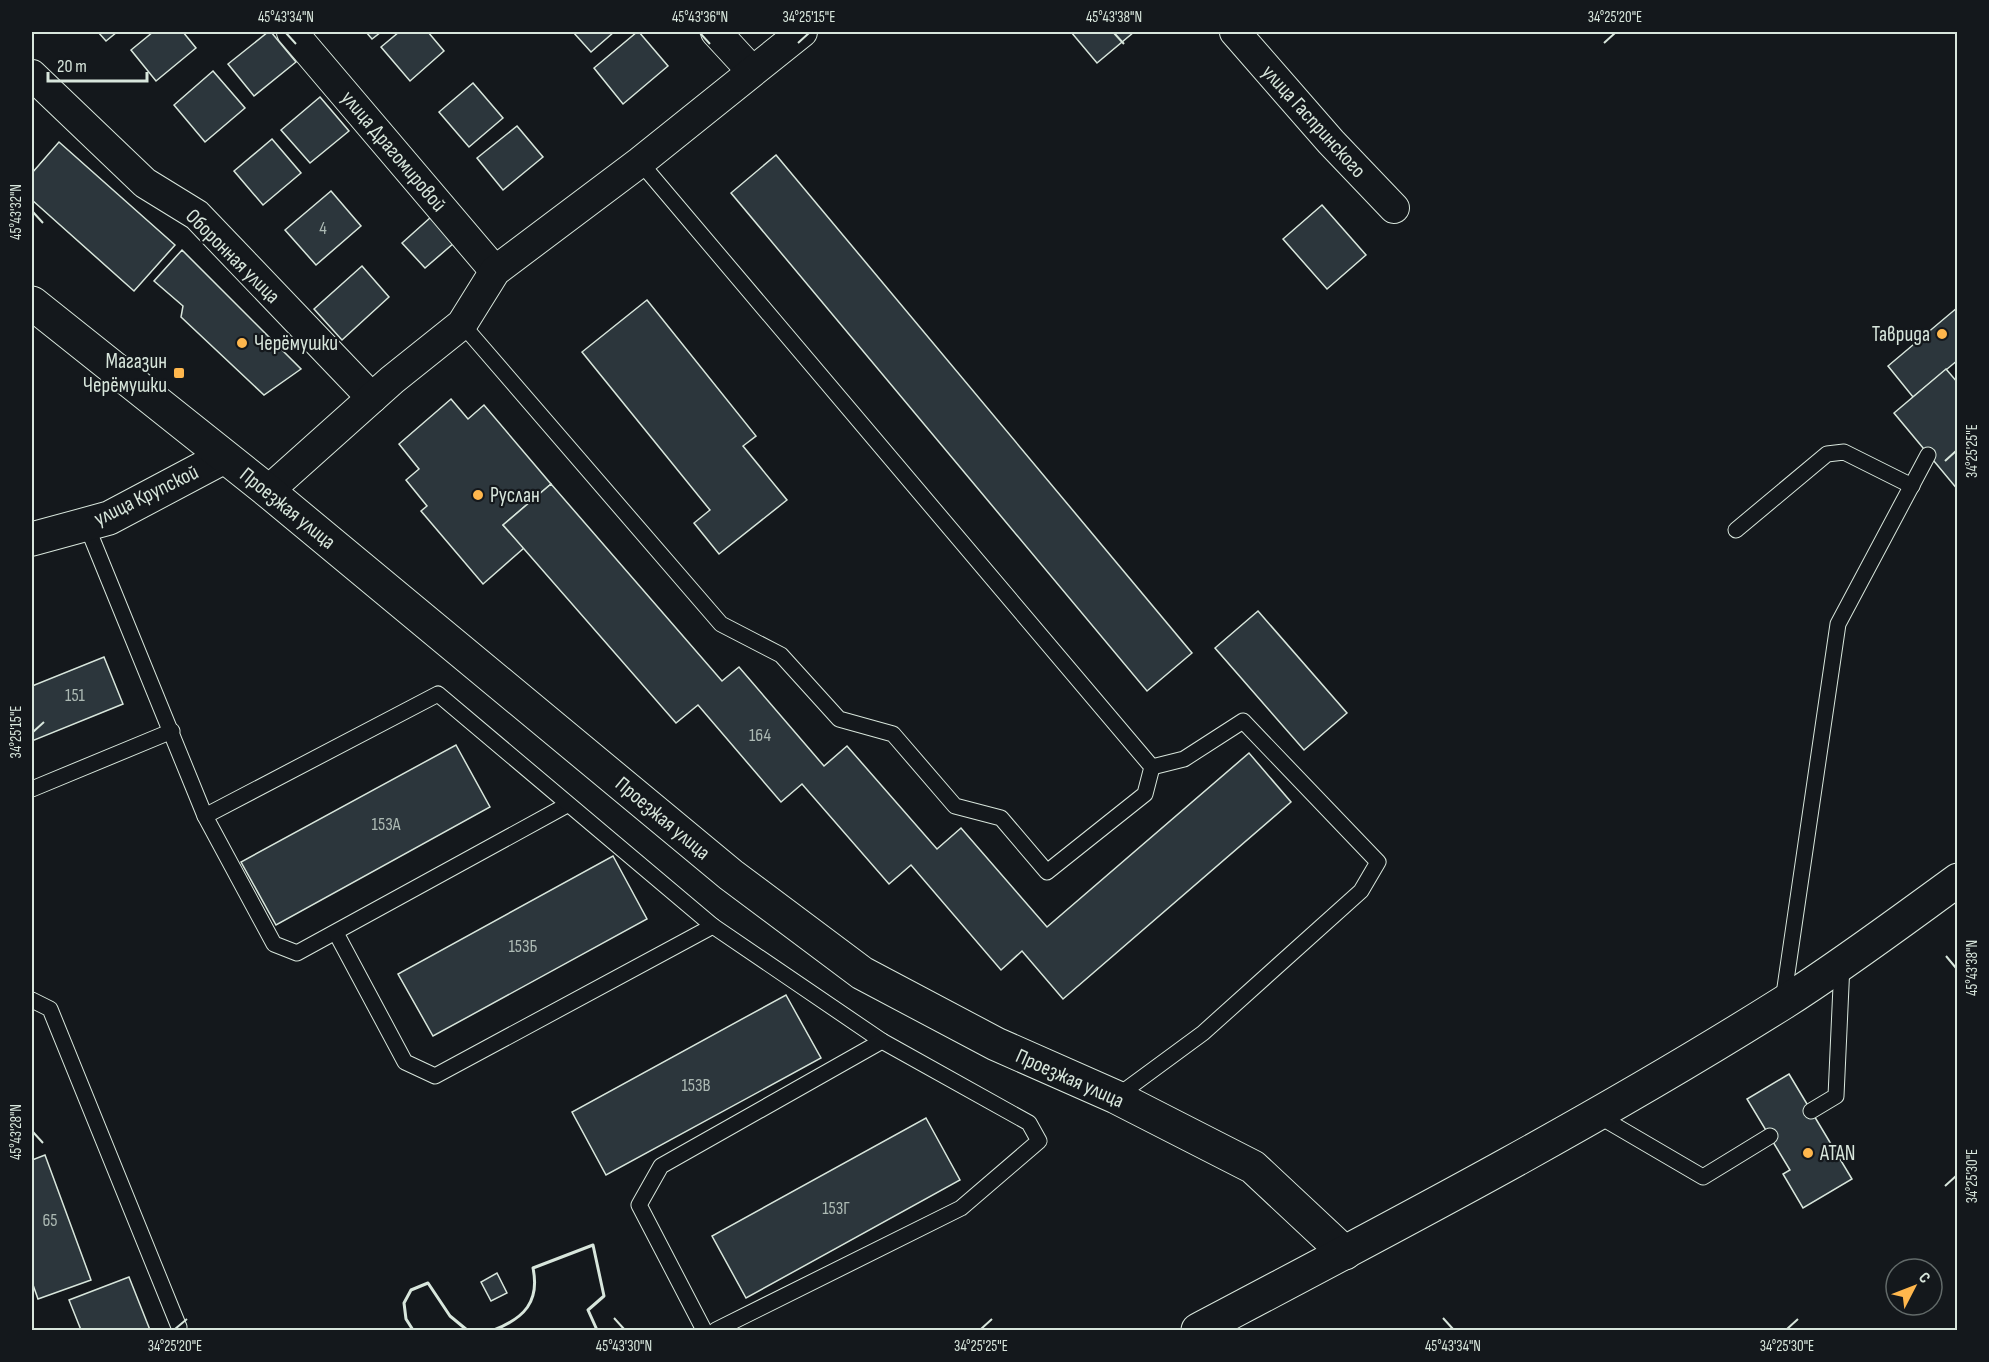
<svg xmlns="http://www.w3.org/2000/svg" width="1989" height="1362" font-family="'Sofia Sans Condensed',sans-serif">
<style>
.building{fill:#2c363c;stroke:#d8e6dc;stroke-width:1.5}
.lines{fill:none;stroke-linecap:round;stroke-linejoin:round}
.service-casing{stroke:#d8e6dc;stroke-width:17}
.minor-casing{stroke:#d8e6dc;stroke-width:32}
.secondary-casing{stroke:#d8e6dc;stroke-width:35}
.trunk-casing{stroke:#d8e6dc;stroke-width:35}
.service{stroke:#14181c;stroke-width:15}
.minor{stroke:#14181c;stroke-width:30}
.secondary{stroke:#14181c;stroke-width:33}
.trunk{stroke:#14181c;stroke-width:33}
.wall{stroke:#d8e6dc;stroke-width:3}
.ticks{fill:none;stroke:#d8e6dc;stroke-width:2}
.poi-dot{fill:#ffb74d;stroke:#14181c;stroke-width:2}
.labels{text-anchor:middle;stroke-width:4.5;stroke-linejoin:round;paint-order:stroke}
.number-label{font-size:18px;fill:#adbab4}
.street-label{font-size:21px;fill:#d8e6dc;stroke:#14181c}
.poi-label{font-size:21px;fill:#d8e6dc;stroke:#14181c;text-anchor:start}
.neatline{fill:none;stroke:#d8e6dc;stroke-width:2}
.ticks-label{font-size:15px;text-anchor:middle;fill:#d8e6dc}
</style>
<rect width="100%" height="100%" fill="#14181c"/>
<g class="building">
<polygon points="98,32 117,32 106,41"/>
<polygon points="153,32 183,32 196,48 156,81 131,50"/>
<polygon points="268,32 271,32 296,62 254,96 228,64"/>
<polygon points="366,32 381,32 372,39"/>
<polygon points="399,32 428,32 444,51 410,81 381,47"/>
<polygon points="573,32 614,32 591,52"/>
<polygon points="637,32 639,32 668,66 623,104 594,68"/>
<polygon points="1071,32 1134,32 1097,63"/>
<polygon points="213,71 245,108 205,142 174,105"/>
<polygon points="473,83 503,118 469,147 439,112"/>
<polygon points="320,97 349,131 310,163 281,130"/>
<polygon points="517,126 543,157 503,190 477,158"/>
<polygon points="272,139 301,173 263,205 234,171"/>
<polygon points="59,142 175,245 134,291 32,200 32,173"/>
<polygon points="776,155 1192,653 1147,691 731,193"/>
<polygon points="331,191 361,226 316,265 285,230"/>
<polygon points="1322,205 1366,255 1327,289 1283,239"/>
<polygon points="431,217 454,243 425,268 402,243"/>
<polygon points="182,250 301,369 264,395 181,317 183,306 154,281"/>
<polygon points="362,266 389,297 342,340 314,309"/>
<polygon points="647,300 756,436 743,446 787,500 719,554 694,523 710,510 582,352"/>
<polygon points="1958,307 1958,360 1913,397 1888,366"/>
<polygon points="1946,369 1958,383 1958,490 1894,413"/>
<polygon points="451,399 468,419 484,405 551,484 503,525 524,548 483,584 421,511 427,506 406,480 419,469 399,444"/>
<polygon points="551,484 722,681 739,667 824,766 847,746 937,849 961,828 1047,927 1249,753 1291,802 1063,999 1022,951 1001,970 911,865 889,884 802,784 781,802 698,705 676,723 503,525"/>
<polygon points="1258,611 1347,713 1304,750 1215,648"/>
<polygon points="104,657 123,704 32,741 32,686"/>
<polygon points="456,745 490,807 276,925 241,862"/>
<polygon points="613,856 647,919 433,1036 398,974"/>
<polygon points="786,995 821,1058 606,1175 572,1112"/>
<polygon points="1789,1074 1852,1179 1803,1208 1783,1174 1790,1170 1747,1099"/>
<polygon points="926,1118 960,1180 746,1298 712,1236"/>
<polygon points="45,1155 91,1280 38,1299 32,1282 32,1160"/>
<polygon points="497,1273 507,1293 491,1301 481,1282"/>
<polygon points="129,1277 150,1330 81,1330 69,1300"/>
</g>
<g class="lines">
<g class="service-casing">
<g id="service">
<polyline points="462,324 721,624 781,655 839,719 893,734 955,806 1001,818 1047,872 1145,794 1152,767 640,162"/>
<polyline points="86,524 205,816 274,944 297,953 567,805"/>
<polyline points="1736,530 1827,454 1844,452 1912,486"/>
<polyline points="32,789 172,731"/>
<polyline points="205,816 438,694 713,926 882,1041 1029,1123 1039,1141 961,1208 716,1330"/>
<polyline points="336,933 405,1062 435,1076 713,926"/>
<polyline points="32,1000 50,1009 179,1327"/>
<polyline points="1783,1001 1838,624 1928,455"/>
<polyline points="1116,1097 1203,1033 1361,891 1378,862 1243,721 1184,759 1152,767"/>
<polyline points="1811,1111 1836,1096 1842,964"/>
<polyline points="1597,1115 1703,1177 1770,1136"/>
<polyline points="704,1330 639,1205 661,1166 882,1041"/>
</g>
</g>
<g class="minor-casing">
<g id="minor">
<polyline points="292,32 495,271"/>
<polyline points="716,32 752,71"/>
<polyline points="1235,32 1331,142 1394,208"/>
<polyline points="32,75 145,183 197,215 372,398"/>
<polyline points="268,491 392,380 462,324 495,271 640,162 802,32"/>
</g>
</g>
<g class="secondary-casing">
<polyline id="secondary" points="32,539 109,518 224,457"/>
</g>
<g class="trunk-casing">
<g id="trunk">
<polyline points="32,303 268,491 731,875 862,973 996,1044 1116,1097 1253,1167 1345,1253"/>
<path d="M1198,1330C1395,1226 1594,1122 1783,1003C1843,965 1900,922 1958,880"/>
</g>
</g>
<use href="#service" class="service"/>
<use href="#minor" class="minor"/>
<use href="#secondary" class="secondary"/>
<use href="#trunk" class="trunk"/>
<g class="wall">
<polyline points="413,1330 406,1319 404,1303 411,1290 428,1283 450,1316 467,1330"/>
<path d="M494,1330C524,1318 540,1302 533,1268L593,1245L604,1296L588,1310L597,1330"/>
</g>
</g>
<path class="ticks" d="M286,33L296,44M700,33L710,44M1114,33L1124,44M798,43L809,33M1604,43L1615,33M33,212L43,223M1945,461L1956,451M33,732L44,722M1946,956L1956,968M33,1132L43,1143M1945,1186L1956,1176M614,1318L624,1329M1443,1318L1453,1329M175,1329L187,1319M981,1329L992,1319M1787,1329L1798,1319"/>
<g class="poi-dot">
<circle cx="1942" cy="334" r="6"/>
<circle cx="242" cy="343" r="6"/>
<rect x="173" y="367" width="12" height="12" rx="3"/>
<circle cx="478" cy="495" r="6"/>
<circle cx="1808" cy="1153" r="6"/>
</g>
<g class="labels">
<g class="number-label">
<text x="323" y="234">4</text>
<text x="75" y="701">151</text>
<text x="760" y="741">164</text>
<text x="386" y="830">153А</text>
<text x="523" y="952">153Б</text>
<text x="696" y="1091">153В</text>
<text x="836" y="1214">153Г</text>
<text x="50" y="1226">65</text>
</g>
<g class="street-label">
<text transform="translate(1314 121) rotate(48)" y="7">улица Гаспринского</text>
<text transform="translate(394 151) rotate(50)" y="7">улица Драгомировой</text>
<text transform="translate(233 256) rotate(45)" y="7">Оборонная улица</text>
<text transform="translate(146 495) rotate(-26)" y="7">улица Крупской</text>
<text transform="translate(288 508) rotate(39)" y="7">Проезжая улица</text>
<text transform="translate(663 818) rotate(40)" y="7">Проезжая улица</text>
<text transform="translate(1070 1078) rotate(24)" y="7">Проезжая улица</text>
</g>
<g class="poi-label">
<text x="1930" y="341" text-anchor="end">Таврида</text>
<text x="254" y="350">Черёмушки</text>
<text x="167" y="368" text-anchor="end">Магазин<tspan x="167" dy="24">Черёмушки</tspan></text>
<text x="490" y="502">Руслан</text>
<text x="1820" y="1160">ATAN</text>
</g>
</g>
<rect width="1989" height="1362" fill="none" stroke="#14181c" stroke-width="66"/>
<g transform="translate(1914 1287) rotate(48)"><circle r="28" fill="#14181c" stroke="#626a69" stroke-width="1.5"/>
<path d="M0-4.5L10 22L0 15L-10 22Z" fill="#ffb74d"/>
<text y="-9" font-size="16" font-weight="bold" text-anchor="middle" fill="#d8e6dc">С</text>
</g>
<path d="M48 72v9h99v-9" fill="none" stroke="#d8e6dc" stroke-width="3"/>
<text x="57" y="72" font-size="18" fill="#d8e6dc" stroke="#14181c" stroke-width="4.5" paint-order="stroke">20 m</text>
<rect x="33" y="33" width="1923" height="1296" class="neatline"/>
<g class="ticks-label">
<text x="286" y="22">45°43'34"N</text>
<text x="700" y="22">45°43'36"N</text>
<text x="809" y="22">34°25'15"E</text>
<text x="1114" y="22">45°43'38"N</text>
<text x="1615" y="22">34°25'20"E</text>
<text transform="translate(16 212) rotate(-90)" y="5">45°43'32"N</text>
<text transform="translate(1972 451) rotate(-90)" y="5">34°25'25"E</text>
<text transform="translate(16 732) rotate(-90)" y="5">34°25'15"E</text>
<text transform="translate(1972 968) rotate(-90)" y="5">45°43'38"N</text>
<text transform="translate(16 1132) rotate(-90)" y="5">45°43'28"N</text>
<text transform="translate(1972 1176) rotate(-90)" y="5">34°25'30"E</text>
<text x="175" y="1351">34°25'20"E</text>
<text x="624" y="1351">45°43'30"N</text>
<text x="981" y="1351">34°25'25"E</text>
<text x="1453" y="1351">45°43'34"N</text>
<text x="1787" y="1351">34°25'30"E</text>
</g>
</svg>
